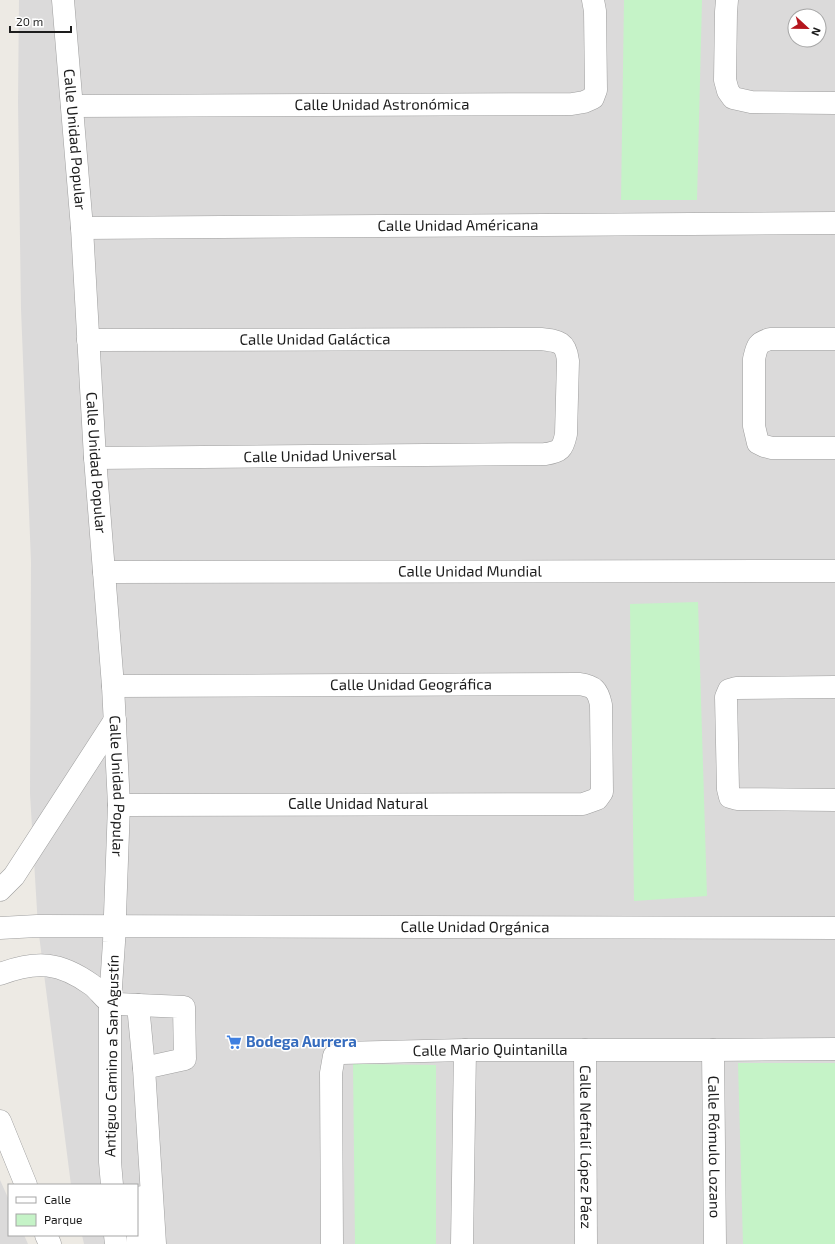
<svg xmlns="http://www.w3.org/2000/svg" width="835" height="1244" font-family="'Exo 2',sans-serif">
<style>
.residential{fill:#dbdada;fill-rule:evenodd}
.park{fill:#c5f3c7}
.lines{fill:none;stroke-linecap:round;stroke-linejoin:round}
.minor-casing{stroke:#9e9e9e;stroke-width:23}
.minor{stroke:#fff;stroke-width:22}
.labels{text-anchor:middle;stroke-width:3;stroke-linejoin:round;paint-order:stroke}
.street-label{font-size:15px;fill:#1d1d1d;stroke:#fff}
.shop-label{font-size:15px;font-weight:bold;fill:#366cbe;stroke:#fff;text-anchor:start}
</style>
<rect width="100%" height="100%" fill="#edeae4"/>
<g class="residential">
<path d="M19,0H835V1244H84L82,1235H137V1185H71L38,927L30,794L31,562L21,309L18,102ZM795,16H819V40H795Z"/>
<polygon points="0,1180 9,1200 9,1235 24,1235 28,1244 0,1244"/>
</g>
<g class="park">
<polygon points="624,0 702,0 697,200 621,200"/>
<polygon points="698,602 707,896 634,901 630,604"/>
<polygon points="738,1063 835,1063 835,1244 743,1244"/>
<polygon points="353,1064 436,1065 436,1244 355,1244"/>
</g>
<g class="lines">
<g class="minor-casing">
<g id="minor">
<path id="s1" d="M63,0L82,228L95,458L113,686L119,805L114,942L110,1002V1162L112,1185"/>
<polyline points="727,0 726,12 725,80 728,91 733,98 751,102 835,103"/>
<path id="s2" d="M72,106L572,104L584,102L593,98L596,90L595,11L593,0"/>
<path id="s3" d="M82,228L835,223"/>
<path d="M835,339H770C757,343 757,346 754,359V426L758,443L764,446L772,448H835"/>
<path id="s4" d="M88,340L541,339C559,341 566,342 568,361L566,434C563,449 560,452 545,454L95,458"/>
<path id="s5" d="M104,572L835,571"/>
<path id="s6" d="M113,686L579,684C594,686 598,690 601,705L602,792L597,799L583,804L119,805"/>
<polyline points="835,687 736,688 729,690 726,697 728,789 730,797 737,799 835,800"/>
<polyline points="0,890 14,876 115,720"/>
<path id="s7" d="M0,928L37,926L835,928"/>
<path d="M0,974C37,960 60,962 92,985C98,989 105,1000 110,1002C117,1005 130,1004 138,1005L144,1068L155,1244"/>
<polyline points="138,1005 184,1007 185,1059 144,1068"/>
<path id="s8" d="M585,1050L586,1244"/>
<path id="s9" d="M713,1050L715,1244"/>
<polyline points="0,1121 26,1185"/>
<polyline points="46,1235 50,1244"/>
<polyline points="115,1235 116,1244"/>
<polyline points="137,1244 142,1197"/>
<path id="s10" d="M332,1244L331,1073L334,1056L342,1053L465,1050H713L835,1049"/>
<polyline points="462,1244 465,1050"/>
</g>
</g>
<use href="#minor" class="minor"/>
</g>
<defs>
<g id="supermarket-bare" transform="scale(1.2)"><path d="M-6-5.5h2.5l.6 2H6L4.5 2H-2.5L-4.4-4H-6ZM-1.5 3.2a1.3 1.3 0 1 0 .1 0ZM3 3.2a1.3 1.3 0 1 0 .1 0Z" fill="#3f7fe0" stroke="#fff" stroke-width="2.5" paint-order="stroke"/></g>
</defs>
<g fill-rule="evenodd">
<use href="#supermarket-bare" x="234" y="1042"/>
</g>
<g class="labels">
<g class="street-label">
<text dy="5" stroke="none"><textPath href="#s2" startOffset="310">Calle Unidad Astronómica</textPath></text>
<text dy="5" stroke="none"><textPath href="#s1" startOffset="140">Calle Unidad Popular</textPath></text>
<text dy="5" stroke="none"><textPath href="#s3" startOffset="376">Calle Unidad Américana</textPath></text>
<text dy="5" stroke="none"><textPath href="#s4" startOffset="227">Calle Unidad Galáctica</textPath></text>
<text transform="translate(320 456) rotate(-1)" y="5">Calle Unidad Universal</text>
<text dy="5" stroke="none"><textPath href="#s1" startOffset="464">Calle Unidad Popular</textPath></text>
<text dy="5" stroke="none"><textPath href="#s5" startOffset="366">Calle Unidad Mundial</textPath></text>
<text dy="5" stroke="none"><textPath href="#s6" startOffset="298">Calle Unidad Geográfica</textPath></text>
<text dy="5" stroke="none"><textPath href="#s1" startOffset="788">Calle Unidad Popular</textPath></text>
<text x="358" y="809">Calle Unidad Natural</text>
<text dy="5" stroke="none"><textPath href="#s7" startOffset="475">Calle Unidad Orgánica</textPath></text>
<text dy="5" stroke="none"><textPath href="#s10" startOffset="345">Calle Mario Quintanilla</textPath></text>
<text transform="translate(112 1056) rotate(-89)" y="5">Antiguo Camino a San Agustín</text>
<text dy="5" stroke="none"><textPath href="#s8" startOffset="97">Calle Neftalí López Páez</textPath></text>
<text dy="5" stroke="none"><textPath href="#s9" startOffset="97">Calle Rómulo Lozano</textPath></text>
</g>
<g class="shop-label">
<text x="246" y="1047">Bodega Aurrera</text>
</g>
</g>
<rect x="8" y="1184" width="130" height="52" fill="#ffffff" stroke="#a5a5a5"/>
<rect x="16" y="1197" width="20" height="6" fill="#ffffff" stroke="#a5a5a5"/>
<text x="44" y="1204" font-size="12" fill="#1d1d1d">Calle</text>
<rect x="16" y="1214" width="20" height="12" fill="#c5f3c7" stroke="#a5a5a5"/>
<text x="44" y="1224" font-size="12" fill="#1d1d1d">Parque</text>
<g transform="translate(807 28) rotate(112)"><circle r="19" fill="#ffffff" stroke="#a5a5a5"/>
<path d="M0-3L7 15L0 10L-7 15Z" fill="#b5151d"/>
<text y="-6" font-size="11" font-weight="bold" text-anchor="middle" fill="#1d1d1d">N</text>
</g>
<path d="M10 26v6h61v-6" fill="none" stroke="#1d1d1d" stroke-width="2"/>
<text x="16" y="26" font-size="12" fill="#1d1d1d" stroke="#ffffff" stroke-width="3" paint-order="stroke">20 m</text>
</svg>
